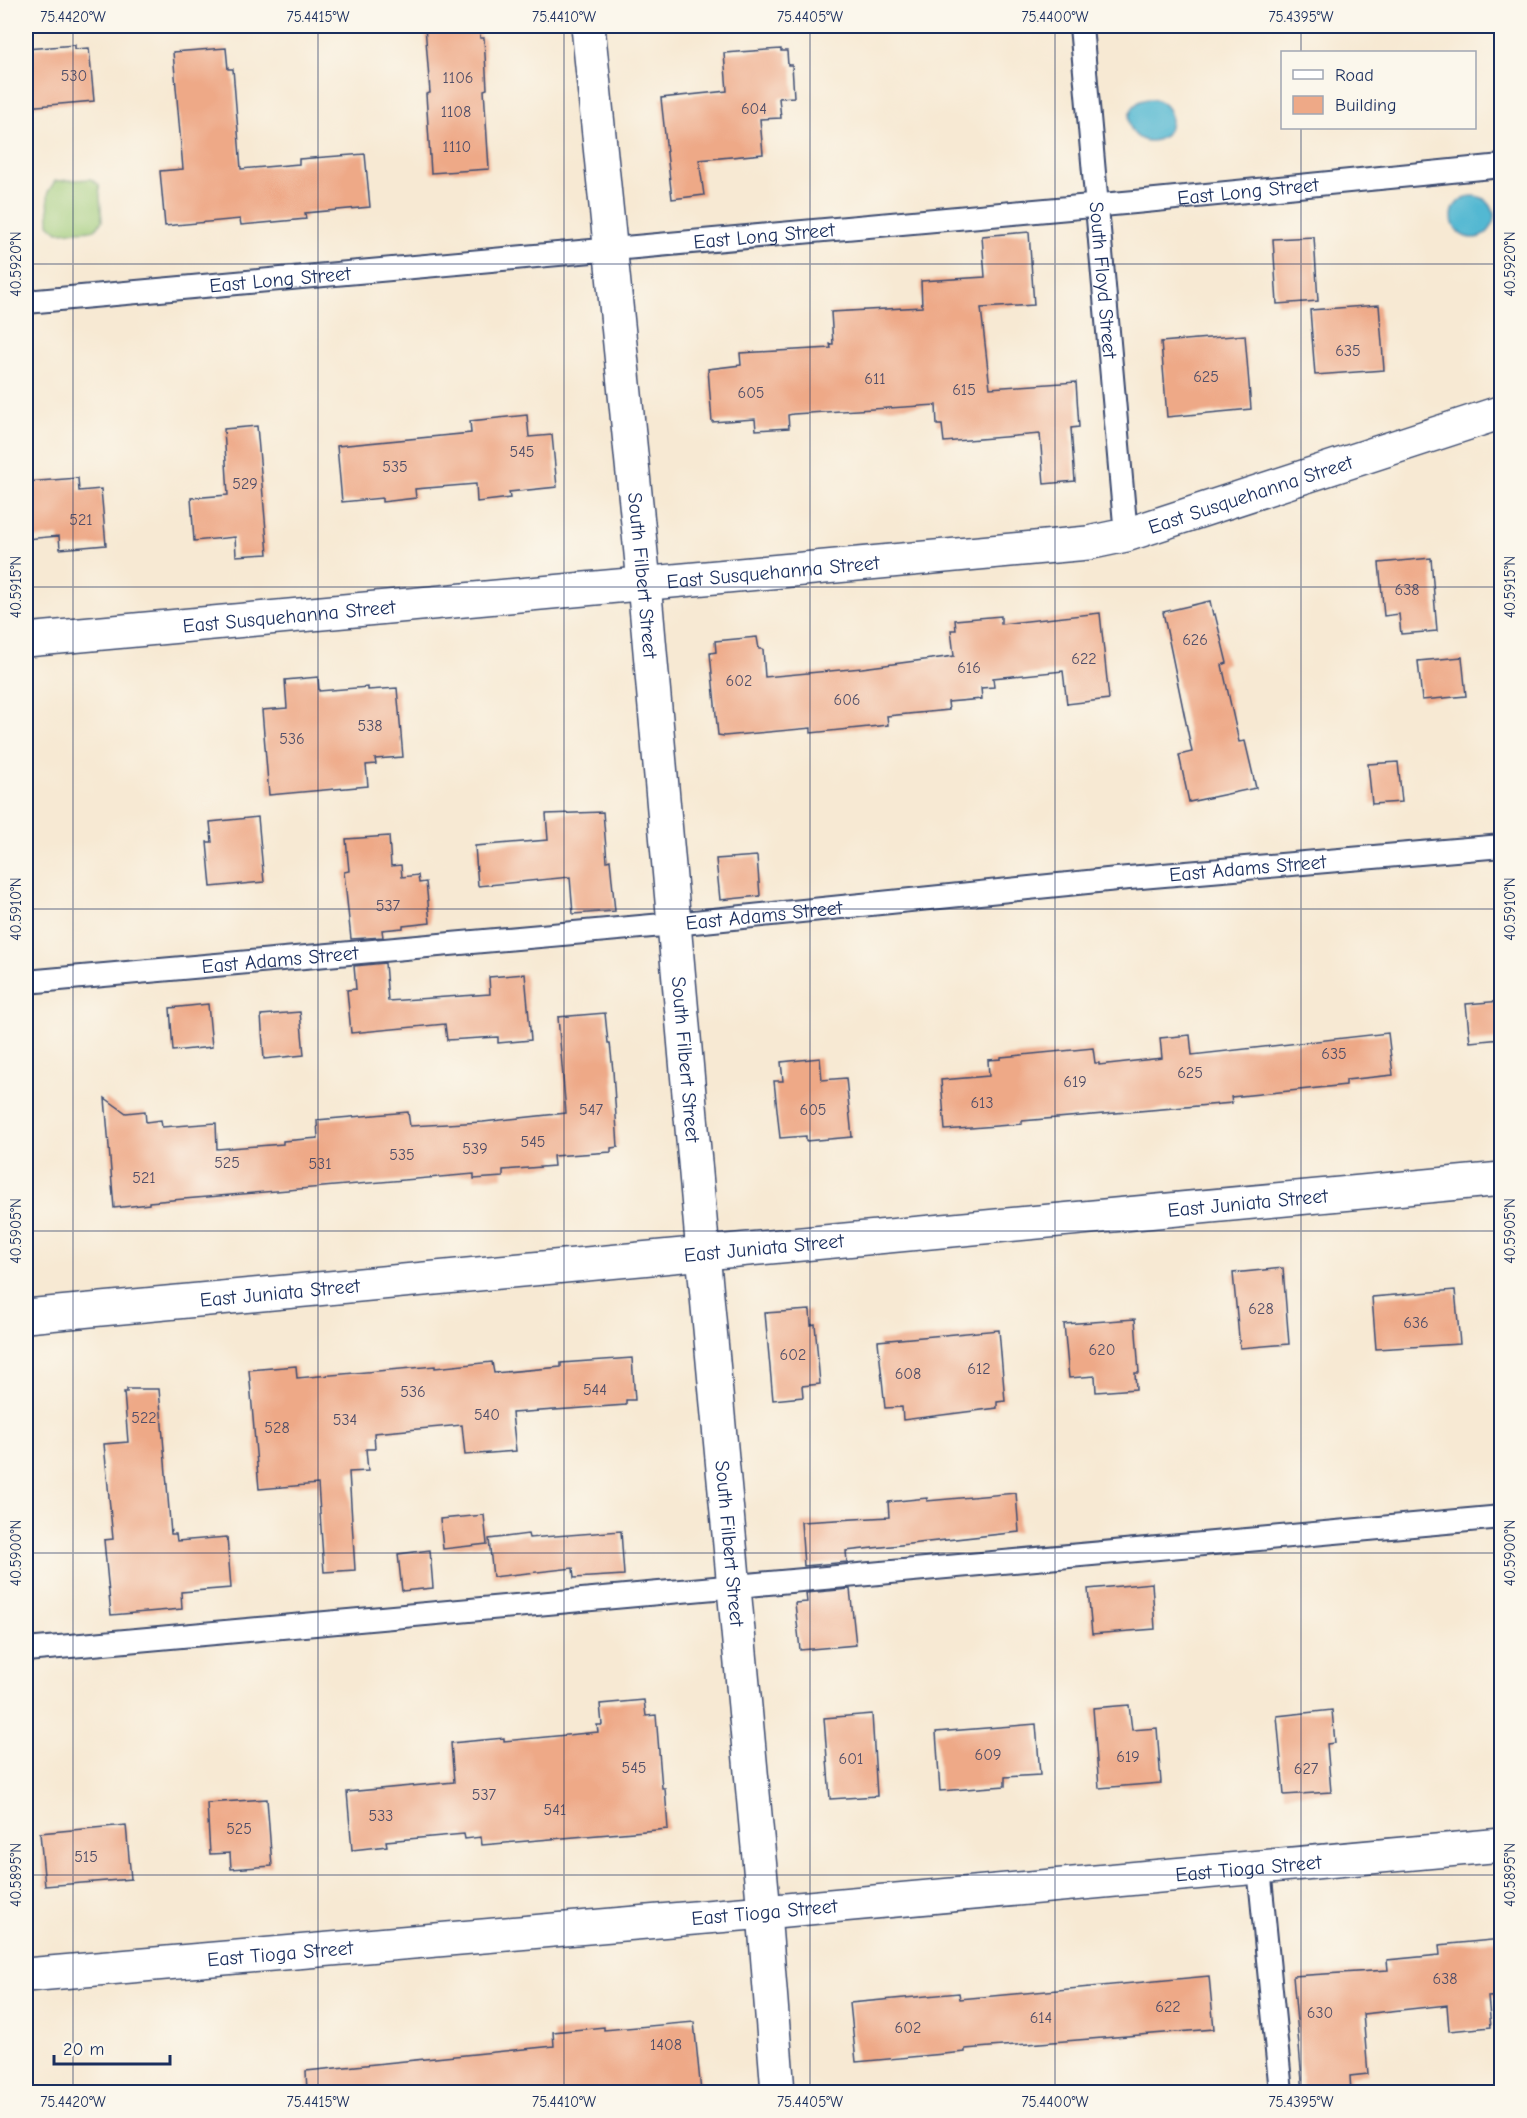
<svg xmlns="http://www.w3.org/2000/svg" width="1527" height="2118" font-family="'Comic Neue',sans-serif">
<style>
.green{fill:#9cc976;stroke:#5c7c6a;stroke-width:1.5}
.water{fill:#53b8d2;stroke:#377498;stroke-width:1.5}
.building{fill:#eea987}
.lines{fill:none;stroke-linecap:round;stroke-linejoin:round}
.lane-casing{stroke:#3c4b70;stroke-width:26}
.street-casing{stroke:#3c4b70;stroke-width:36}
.secondary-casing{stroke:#3c4b70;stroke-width:36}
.lane{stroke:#fff;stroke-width:22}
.street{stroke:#fff;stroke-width:33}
.secondary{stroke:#fff;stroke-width:33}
.ticks{fill:none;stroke:#1b2f5e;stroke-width:1.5;stroke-opacity:0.45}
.labels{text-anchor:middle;stroke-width:6;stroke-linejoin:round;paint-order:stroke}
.number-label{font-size:16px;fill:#504e68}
.street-label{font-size:20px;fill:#1b2f5e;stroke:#fbf7ec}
.neatline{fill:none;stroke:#1b2f5e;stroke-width:2}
.ticks-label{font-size:15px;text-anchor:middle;fill:#1b2f5e}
</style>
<rect width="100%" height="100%" fill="#fbf7ec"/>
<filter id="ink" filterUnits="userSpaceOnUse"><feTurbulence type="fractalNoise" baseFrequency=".0167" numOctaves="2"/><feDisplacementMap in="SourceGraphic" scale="12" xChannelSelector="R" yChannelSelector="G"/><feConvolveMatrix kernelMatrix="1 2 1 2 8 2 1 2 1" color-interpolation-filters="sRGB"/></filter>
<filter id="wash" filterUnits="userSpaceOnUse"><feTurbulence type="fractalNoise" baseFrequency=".008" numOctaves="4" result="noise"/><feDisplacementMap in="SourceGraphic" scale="24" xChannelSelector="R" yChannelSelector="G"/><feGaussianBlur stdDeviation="1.35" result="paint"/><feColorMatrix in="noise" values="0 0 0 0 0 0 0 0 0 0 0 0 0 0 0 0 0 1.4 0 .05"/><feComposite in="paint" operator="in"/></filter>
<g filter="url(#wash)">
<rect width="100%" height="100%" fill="#f7e9d3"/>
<polygon class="green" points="91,179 99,185 102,221 95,230 58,232 49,224 48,192 55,181"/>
<g class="water">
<circle cx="1150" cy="120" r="21"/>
<circle cx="1473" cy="217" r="21"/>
</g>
<g id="blocks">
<g class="building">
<polygon points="425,26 479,26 480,38 484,38 487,89 484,90 489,169 431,173 426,94 430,93"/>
<polygon points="75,45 75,49 89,48 94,101 26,107 26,49"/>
<polygon points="226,48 228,69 233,69 241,169 299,164 299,159 365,154 370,207 305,213 306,219 241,225 240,219 165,226 160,171 183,169 173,52"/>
<polygon points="781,49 781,51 787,51 788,65 792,65 794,97 779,98 781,118 760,119 763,154 699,160 704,195 672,199 661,98 727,91 724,53"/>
<polygon points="1029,232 1034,305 981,308 990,388 1076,382 1079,427 1071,428 1075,481 1044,484 1040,434 944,442 942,425 937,425 936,405 793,414 788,415 789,428 756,430 755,419 712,422 708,369 741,365 740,353 831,348 830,344 833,344 831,312 922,307 921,281 985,277 982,236"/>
<polygon points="1314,237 1318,301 1277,304 1273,239"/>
<polygon points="1379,305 1384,370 1315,375 1310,310"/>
<polygon points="1245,335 1251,409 1167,417 1161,342"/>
<polygon points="527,415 529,437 552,435 557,487 509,492 510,498 477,502 476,484 415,489 416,498 382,502 382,498 342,502 337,446 471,433 470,421"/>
<polygon points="257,426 268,554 236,556 235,537 194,541 191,498 228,495 224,429"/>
<polygon points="78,478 79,491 101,489 106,545 60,549 59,536 26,539 26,482"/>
<polygon points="1431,558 1437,631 1401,634 1399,614 1384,616 1379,563"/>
<polygon points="1210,601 1213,615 1215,614 1227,663 1222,665 1239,742 1245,741 1256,788 1189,802 1179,755 1192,752 1163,612"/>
<polygon points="1100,613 1109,699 1067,704 1063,671 993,678 994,687 981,688 982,699 948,702 949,710 887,716 888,725 811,733 811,728 724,736 718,735 710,653 716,652 715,641 757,637 759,649 763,649 765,677 862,668 954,656 951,630 956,630 955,620 1001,616 1001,624"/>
<polygon points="1462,657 1466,696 1422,700 1418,661"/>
<polygon points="318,677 319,691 368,687 368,690 397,688 403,757 375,759 376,764 366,765 368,786 269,795 262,710 287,708 285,680"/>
<polygon points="1398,762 1402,802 1372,804 1368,764"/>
<polygon points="603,812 607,861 610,860 615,911 573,914 570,877 478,886 475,846 548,840 546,814"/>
<polygon points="258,817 264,882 211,887 207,842 212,842 210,822"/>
<polygon points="389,836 391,866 401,865 402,877 418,875 419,883 426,882 430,923 403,926 403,928 382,930 383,937 351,939 344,872 349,871 346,839"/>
<polygon points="757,856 760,896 720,900 716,859"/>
<polygon points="385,963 388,1001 490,994 489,977 525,974 531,1040 498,1043 498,1037 447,1040 445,1024 351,1033 347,990 356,989 354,966"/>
<polygon points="1502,1001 1502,1039 1470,1042 1466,1004"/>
<polygon points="208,1004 212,1047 173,1051 170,1008"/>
<polygon points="300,1012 304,1055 264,1059 261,1015"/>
<polygon points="605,1013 608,1043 610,1043 613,1071 618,1147 611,1148 611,1152 553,1156 554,1166 503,1170 503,1177 474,1179 474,1174 149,1202 149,1204 114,1208 105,1098 126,1113 145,1111 146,1122 161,1120 162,1127 216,1123 217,1149 283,1144 283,1141 318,1138 317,1120 408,1112 410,1126 483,1122 566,1113 558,1017"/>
<polygon points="1388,1033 1393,1075 1346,1080 1346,1085 1231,1097 1232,1103 1022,1121 1022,1124 945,1130 941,1080 989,1076 988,1060 1001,1059 1001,1057 1093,1048 1095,1063 1099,1063 1099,1065 1162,1058 1160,1038 1190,1035 1192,1055"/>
<polygon points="820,1058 822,1080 846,1078 852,1137 806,1141 806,1136 780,1138 774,1081 783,1081 781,1062"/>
<polygon points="1283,1268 1289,1344 1240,1348 1233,1273"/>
<polygon points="1455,1290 1460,1344 1376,1349 1372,1297"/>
<polygon points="810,1310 811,1325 815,1324 820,1384 802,1386 803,1397 773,1400 765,1313"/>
<polygon points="1135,1319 1139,1373 1135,1373 1136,1389 1096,1392 1095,1376 1069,1378 1064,1324"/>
<polygon points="999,1330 1005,1401 997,1402 997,1408 903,1420 902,1407 885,1408 878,1341"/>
<polygon points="632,1358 635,1400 626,1400 626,1405 512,1413 516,1451 465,1455 462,1425 374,1433 375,1449 366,1449 368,1471 349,1472 355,1570 324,1572 318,1484 259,1489 249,1370 296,1366 297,1378 435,1366 435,1368 492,1362 494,1373 561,1367 561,1363"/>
<polygon points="127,1389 159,1389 171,1534 176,1534 177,1541 227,1537 231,1588 181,1592 182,1609 111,1615 104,1540 113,1539 104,1444 128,1442 124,1392 127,1392"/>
<polygon points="1016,1493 1019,1532 846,1551 847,1562 804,1566 801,1522 889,1517 888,1502 927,1498 927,1501"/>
<polygon points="484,1515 487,1544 443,1549 440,1519"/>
<polygon points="621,1531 624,1575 574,1578 573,1568 493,1577 489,1539 528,1534 529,1538"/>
<polygon points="430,1550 433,1588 402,1591 398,1554"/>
<polygon points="1152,1583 1155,1629 1092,1634 1088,1589"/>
<polygon points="850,1589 856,1645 800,1650 795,1603 807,1602 806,1593"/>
<polygon points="644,1700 646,1716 656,1715 662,1788 665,1788 668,1829 482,1845 481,1837 465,1839 464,1834 386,1841 387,1846 352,1850 347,1792 454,1782 451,1743 504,1738 504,1741 598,1732 597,1725 602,1725 600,1704"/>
<polygon points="1129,1705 1132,1730 1157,1728 1161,1783 1099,1788 1093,1708"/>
<polygon points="1332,1710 1335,1743 1327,1744 1331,1792 1284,1795 1277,1716"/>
<polygon points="872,1714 877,1796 830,1799 824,1718"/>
<polygon points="1036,1724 1040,1775 1005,1777 1005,1786 940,1791 936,1732"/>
<polygon points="267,1799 272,1866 231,1869 230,1853 210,1854 207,1803"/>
<polygon points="126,1825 131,1879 45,1886 40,1833"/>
<polygon points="1502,1939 1502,1996 1488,1997 1491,2027 1449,2031 1447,2005 1363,2014 1368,2074 1350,2076 1351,2092 1303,2092 1293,1976 1388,1970 1387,1960 1440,1955 1439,1945"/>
<polygon points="1209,1976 1214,2029 965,2049 965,2052 856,2062 850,2003 959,1993 960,1999"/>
<polygon points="694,2022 701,2092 307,2092 306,2071 554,2046 553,2032 604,2027 604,2030"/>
</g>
</g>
</g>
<g filter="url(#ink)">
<use href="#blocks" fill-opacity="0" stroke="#3c4b70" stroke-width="1.5"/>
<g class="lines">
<g class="lane-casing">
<g id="lane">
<path id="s1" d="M1081,26L1126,535"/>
<path id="s2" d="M26,302L1135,202L1502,166"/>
<path id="s3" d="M26,982L674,924L1117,879L1502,846"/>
<polyline points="26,1650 1502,1517"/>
<polyline points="1259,1868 1281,2092"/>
</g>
</g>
<g class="street-casing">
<g id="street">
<path id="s4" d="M588,26L644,583L703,1253L764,1912L778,2092"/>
<path id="s5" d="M26,1316L1502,1179"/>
<path id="s6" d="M26,1975L764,1912L1502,1845"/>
</g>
</g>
<g class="secondary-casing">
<g id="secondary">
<path id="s7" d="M26,640L1088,543L1126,535L1502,412"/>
</g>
</g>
<use href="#lane" class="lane"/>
<use href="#street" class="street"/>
<use href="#secondary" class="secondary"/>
</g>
</g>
<path class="ticks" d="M73,26V2092M318,26V2092M564,26V2092M810,26V2092M1055,26V2092M1301,26V52M1301,128V2092M26,264H1502M26,587H1502M26,909H1502M26,1231H1502M26,1553H1502M26,1875H1502"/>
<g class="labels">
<g class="number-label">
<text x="74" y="81">530</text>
<text x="458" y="83">1106</text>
<text x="754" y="114">604</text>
<text x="456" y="117">1108</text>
<text x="457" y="152">1110</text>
<text x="1348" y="356">635</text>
<text x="1206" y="382">625</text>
<text x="875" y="384">611</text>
<text x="964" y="395">615</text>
<text x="751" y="398">605</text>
<text x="522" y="457">545</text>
<text x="395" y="472">535</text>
<text x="245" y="489">529</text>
<text x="81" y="525">521</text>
<text x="1407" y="595">638</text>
<text x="1195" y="645">626</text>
<text x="1084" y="664">622</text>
<text x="969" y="673">616</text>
<text x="739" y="686">602</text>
<text x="847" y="705">606</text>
<text x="370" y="731">538</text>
<text x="292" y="744">536</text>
<text x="388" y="911">537</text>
<text x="1334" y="1059">635</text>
<text x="1190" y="1078">625</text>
<text x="1075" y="1087">619</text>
<text x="982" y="1108">613</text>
<text x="591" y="1115">547</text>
<text x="813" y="1115">605</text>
<text x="533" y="1147">545</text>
<text x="475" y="1154">539</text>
<text x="402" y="1160">535</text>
<text x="227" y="1168">525</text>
<text x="320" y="1169">531</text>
<text x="144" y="1183">521</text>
<text x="1261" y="1314">628</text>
<text x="1416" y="1328">636</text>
<text x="1102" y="1355">620</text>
<text x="793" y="1360">602</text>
<text x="979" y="1374">612</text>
<text x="908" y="1379">608</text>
<text x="595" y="1395">544</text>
<text x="413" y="1397">536</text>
<text x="487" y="1420">540</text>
<text x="144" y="1423">522</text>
<text x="345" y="1425">534</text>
<text x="277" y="1433">528</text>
<text x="988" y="1760">609</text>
<text x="1128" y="1762">619</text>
<text x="851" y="1764">601</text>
<text x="634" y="1773">545</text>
<text x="1306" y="1774">627</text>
<text x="484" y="1800">537</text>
<text x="555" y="1815">541</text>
<text x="381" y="1821">533</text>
<text x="239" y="1834">525</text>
<text x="86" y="1862">515</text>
<text x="1445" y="1984">638</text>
<text x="1168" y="2012">622</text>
<text x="1320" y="2018">630</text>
<text x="1041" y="2023">614</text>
<text x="908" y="2033">602</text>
<text x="666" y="2050">1408</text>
</g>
<g class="street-label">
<text dy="7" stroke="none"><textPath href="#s2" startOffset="1227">East Long Street</textPath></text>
<text dy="7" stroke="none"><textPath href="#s2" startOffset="741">East Long Street</textPath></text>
<text dy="7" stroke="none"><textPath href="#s2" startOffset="255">East Long Street</textPath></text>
<text dy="7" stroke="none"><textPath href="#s1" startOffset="255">South Floyd Street</textPath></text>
<text dy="7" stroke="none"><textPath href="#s7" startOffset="1236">East Susquehanna Street</textPath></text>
<text dy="7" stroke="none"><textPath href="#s7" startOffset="750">East Susquehanna Street</textPath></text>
<text dy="7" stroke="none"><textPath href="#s4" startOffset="552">South Filbert Street</textPath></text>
<text dy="7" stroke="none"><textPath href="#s7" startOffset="264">East Susquehanna Street</textPath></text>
<text dy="7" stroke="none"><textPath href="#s3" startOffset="1227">East Adams Street</textPath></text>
<text dy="7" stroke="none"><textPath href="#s3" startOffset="741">East Adams Street</textPath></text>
<text dy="7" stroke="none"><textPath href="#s3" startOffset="255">East Adams Street</textPath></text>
<text dy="7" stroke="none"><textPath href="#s4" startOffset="1038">South Filbert Street</textPath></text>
<text dy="7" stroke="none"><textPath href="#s5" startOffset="1227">East Juniata Street</textPath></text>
<text dy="7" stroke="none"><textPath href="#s5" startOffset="741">East Juniata Street</textPath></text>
<text dy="7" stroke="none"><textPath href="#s5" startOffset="255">East Juniata Street</textPath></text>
<text dy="7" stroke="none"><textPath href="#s4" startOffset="1524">South Filbert Street</textPath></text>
<text dy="7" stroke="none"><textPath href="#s6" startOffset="1227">East Tioga Street</textPath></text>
<text dy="7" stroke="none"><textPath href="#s6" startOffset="741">East Tioga Street</textPath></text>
<text dy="7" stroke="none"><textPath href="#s6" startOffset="255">East Tioga Street</textPath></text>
</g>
</g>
<rect width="1527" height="2118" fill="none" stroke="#fbf7ec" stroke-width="66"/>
<rect x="1281" y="51" width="195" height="78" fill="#fbf7ec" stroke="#a1a7b3" stroke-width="1.5"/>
<rect x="1293" y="70" width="30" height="9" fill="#ffffff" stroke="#a1a7b3" stroke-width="1.5"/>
<text x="1335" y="81" font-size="18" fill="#1b2f5e">Road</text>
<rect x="1293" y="96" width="30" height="18" fill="#eea987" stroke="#a1a7b3" stroke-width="1.5"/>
<text x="1335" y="111" font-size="18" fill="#1b2f5e">Building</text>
<path d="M54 2055v9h116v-9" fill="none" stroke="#1b2f5e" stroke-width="3"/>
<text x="63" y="2055" font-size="18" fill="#1b2f5e" stroke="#fbf7ec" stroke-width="4.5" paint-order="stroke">20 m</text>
<rect x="33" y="33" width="1461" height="2052" class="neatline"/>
<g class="ticks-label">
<text x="73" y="22">75.4420°W</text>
<text x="318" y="22">75.4415°W</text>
<text x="564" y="22">75.4410°W</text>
<text x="810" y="22">75.4405°W</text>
<text x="1055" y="22">75.4400°W</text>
<text x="1301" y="22">75.4395°W</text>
<text transform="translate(16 264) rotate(-90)" y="5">40.5920°N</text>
<text transform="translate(1510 264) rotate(-90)" y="5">40.5920°N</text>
<text transform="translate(16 587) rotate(-90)" y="5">40.5915°N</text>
<text transform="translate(1510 587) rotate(-90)" y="5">40.5915°N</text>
<text transform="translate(16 909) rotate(-90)" y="5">40.5910°N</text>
<text transform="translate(1510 909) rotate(-90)" y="5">40.5910°N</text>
<text transform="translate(16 1231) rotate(-90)" y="5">40.5905°N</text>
<text transform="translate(1510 1231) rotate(-90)" y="5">40.5905°N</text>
<text transform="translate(16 1553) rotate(-90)" y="5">40.5900°N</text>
<text transform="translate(1510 1553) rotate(-90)" y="5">40.5900°N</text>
<text transform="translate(16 1875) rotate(-90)" y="5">40.5895°N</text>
<text transform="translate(1510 1875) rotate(-90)" y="5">40.5895°N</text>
<text x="73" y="2107">75.4420°W</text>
<text x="318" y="2107">75.4415°W</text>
<text x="564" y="2107">75.4410°W</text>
<text x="810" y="2107">75.4405°W</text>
<text x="1055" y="2107">75.4400°W</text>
<text x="1301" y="2107">75.4395°W</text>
</g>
</svg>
